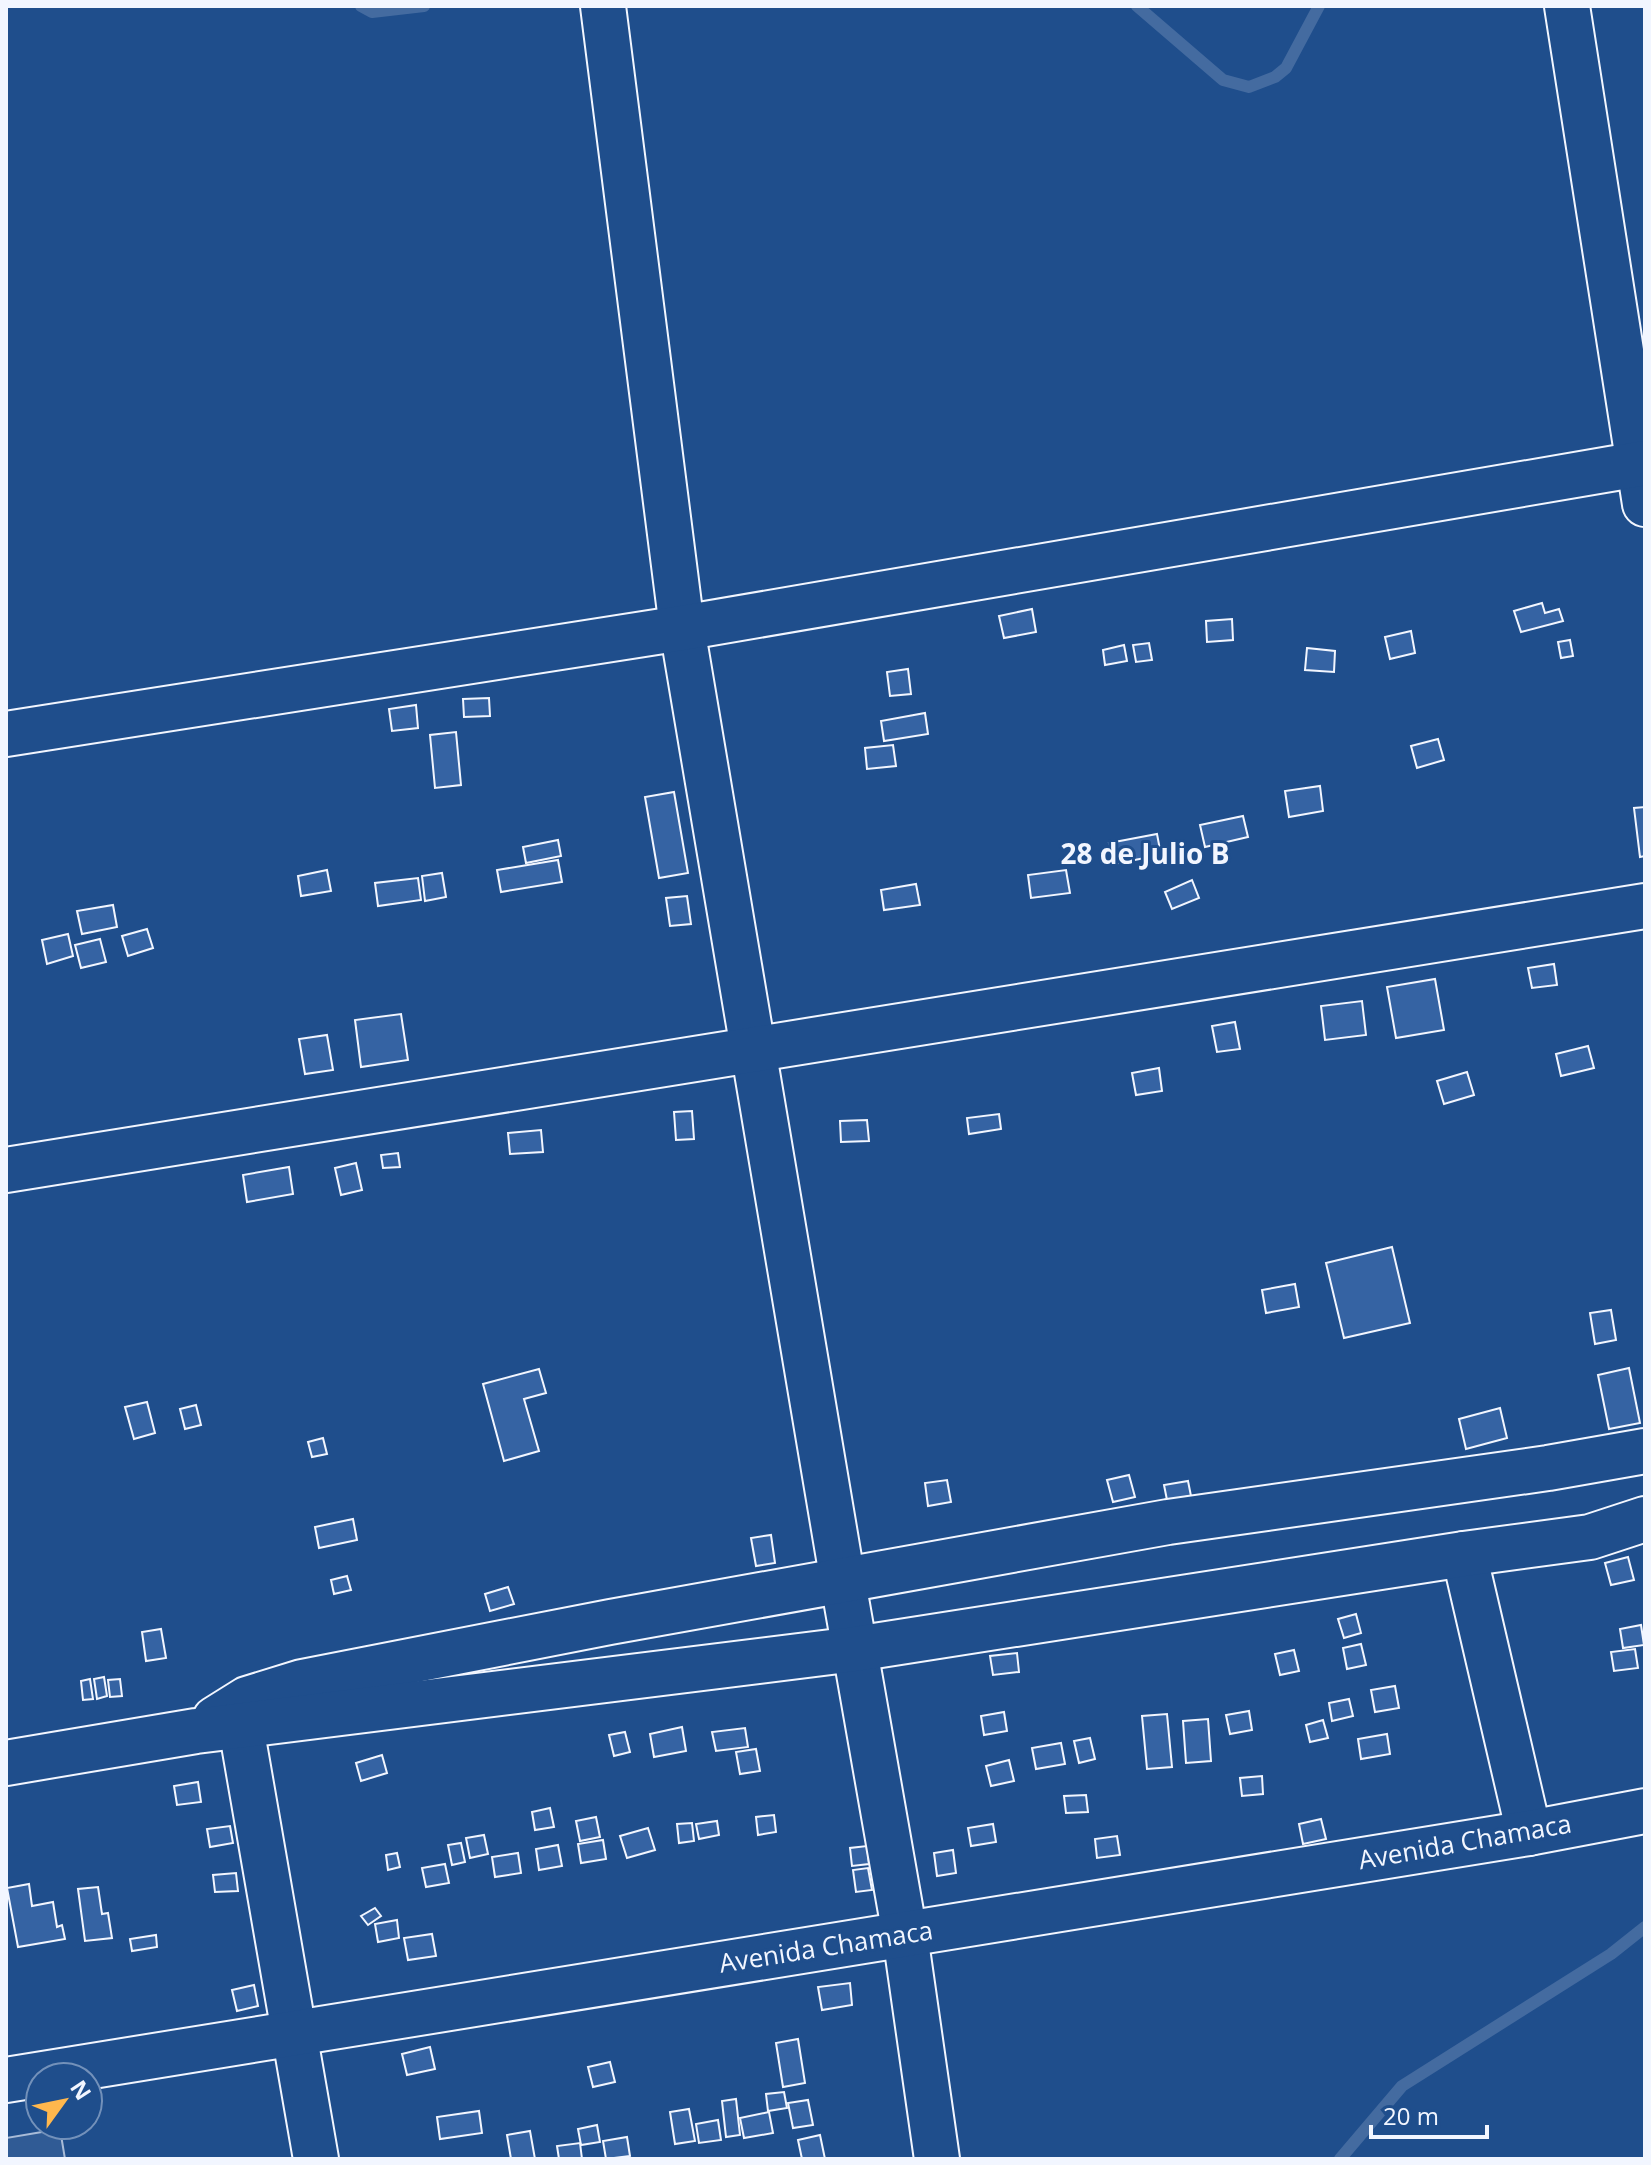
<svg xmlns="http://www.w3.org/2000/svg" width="1651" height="2165" font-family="'Open Sans',sans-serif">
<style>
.built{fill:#305b95;stroke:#a8bbd7;stroke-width:2}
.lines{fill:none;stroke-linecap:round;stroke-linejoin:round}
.stream{stroke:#446ba0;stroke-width:12}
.building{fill:#3563a3;stroke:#f2f6ff;stroke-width:2}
.minor-casing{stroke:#f2f6ff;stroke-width:48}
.minor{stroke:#1f4e8c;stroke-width:44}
.labels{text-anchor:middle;stroke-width:6;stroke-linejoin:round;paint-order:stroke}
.street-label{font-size:26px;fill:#f2f6ff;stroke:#1f4e8c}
.neighbourhood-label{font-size:28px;font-weight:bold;fill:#f2f6ff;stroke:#1f4e8c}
</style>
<rect width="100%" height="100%" fill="#1f4e8c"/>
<polygon class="built" points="60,2129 65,2159 6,2159 6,2138"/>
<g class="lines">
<g class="stream">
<polyline points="361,6 372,12 424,6"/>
<polyline points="1137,6 1223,80 1249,87 1275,77 1286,68 1319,6"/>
<polyline points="1340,2159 1402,2086 1611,1954 1645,1927"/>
</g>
</g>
<g class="building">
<polygon points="1542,603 1545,613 1559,609 1563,621 1521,632 1514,611"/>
<polygon points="1032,609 1036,632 1004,638 999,616"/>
<polygon points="1232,619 1233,640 1207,642 1206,621"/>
<polygon points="1411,631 1415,653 1390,659 1385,637"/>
<polygon points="1570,640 1573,656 1561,658 1558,642"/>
<polygon points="1149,643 1152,660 1136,662 1133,645"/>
<polygon points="1124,645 1127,661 1105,665 1103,650"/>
<polygon points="1307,648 1335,651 1334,672 1305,670"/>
<polygon points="908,669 911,694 890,696 887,672"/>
<polygon points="489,698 490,716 464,717 463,699"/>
<polygon points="416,705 418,728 392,731 389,709"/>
<polygon points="925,713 928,734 884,741 881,721"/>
<polygon points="456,732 461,785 435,788 430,735"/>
<polygon points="1438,739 1444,760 1417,768 1411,746"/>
<polygon points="893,745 896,766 867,769 865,748"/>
<polygon points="1320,786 1323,811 1289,817 1285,791"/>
<polygon points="674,792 688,873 659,878 645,797"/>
<polygon points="1645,807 1645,856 1640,857 1634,808"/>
<polygon points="1243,816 1248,837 1205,847 1200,825"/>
<polygon points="1157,834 1161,855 1113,864 1109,843"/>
<polygon points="558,840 561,856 526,863 523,847"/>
<polygon points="558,860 562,882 501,892 497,870"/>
<polygon points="327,870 331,891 301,896 298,876"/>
<polygon points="1066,870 1070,893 1031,898 1028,875"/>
<polygon points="442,873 446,897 425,901 422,876"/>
<polygon points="418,878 421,900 378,906 375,883"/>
<polygon points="1192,880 1199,898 1172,909 1165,892"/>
<polygon points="916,884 920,905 884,910 881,890"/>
<polygon points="687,896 691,924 670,926 666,898"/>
<polygon points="113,905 117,927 82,934 77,911"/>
<polygon points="147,929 153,948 128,956 122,936"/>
<polygon points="68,934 73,956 47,964 42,940"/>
<polygon points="100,939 106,962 81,968 75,945"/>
<polygon points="1554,964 1557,985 1532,988 1528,968"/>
<polygon points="1435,979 1444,1030 1396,1038 1387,987"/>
<polygon points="1362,1001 1366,1035 1325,1040 1321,1006"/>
<polygon points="401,1014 408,1060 361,1067 355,1020"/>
<polygon points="1235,1022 1240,1049 1217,1052 1212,1026"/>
<polygon points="327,1035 333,1070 305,1074 299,1039"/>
<polygon points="1588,1046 1594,1068 1561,1076 1556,1054"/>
<polygon points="1159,1068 1162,1091 1136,1095 1132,1073"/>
<polygon points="1467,1072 1474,1095 1444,1104 1437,1081"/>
<polygon points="692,1111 694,1139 676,1140 674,1112"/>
<polygon points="999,1114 1001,1129 969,1134 967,1118"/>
<polygon points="867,1120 869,1141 841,1142 840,1121"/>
<polygon points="541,1130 543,1152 510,1154 508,1133"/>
<polygon points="398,1153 400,1167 383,1168 381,1155"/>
<polygon points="356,1163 362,1190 341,1195 335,1168"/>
<polygon points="289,1167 293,1194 247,1202 243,1175"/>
<polygon points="1392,1247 1410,1323 1344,1338 1326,1263"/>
<polygon points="1295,1284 1299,1307 1266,1313 1262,1290"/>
<polygon points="1611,1310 1616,1340 1595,1344 1590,1313"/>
<polygon points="1629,1368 1640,1423 1609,1429 1598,1375"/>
<polygon points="539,1369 546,1393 524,1399 539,1451 504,1461 483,1384"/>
<polygon points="147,1402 155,1433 134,1439 125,1407"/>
<polygon points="196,1405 201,1425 185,1429 180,1409"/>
<polygon points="1500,1408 1507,1438 1466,1449 1459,1419"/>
<polygon points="323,1438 327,1454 312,1457 308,1442"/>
<polygon points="1129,1475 1135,1497 1113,1502 1107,1480"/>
<polygon points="947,1480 951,1502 928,1506 925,1483"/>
<polygon points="1188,1481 1191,1496 1167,1500 1164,1485"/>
<polygon points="353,1519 357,1540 319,1548 315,1527"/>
<polygon points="771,1535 775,1563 756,1566 751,1538"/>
<polygon points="1628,1557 1634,1580 1611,1585 1605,1563"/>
<polygon points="347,1576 351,1590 334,1594 331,1580"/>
<polygon points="508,1587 514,1604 490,1611 485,1594"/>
<polygon points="1356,1614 1361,1633 1344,1638 1338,1619"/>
<polygon points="1641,1625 1644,1645 1623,1648 1620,1629"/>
<polygon points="161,1629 166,1658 146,1661 142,1632"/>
<polygon points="1361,1644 1366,1665 1347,1669 1343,1648"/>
<polygon points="1635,1649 1638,1668 1614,1671 1611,1652"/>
<polygon points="1294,1650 1299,1671 1280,1675 1275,1654"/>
<polygon points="1017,1653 1019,1672 993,1675 990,1656"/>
<polygon points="104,1677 107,1696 97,1699 94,1679"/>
<polygon points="90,1679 93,1699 83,1700 81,1681"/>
<polygon points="120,1679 122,1696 110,1697 108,1680"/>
<polygon points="1395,1686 1399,1708 1375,1712 1371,1690"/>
<polygon points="1349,1699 1353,1716 1332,1721 1329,1703"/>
<polygon points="1249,1711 1252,1730 1230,1734 1226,1715"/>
<polygon points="1004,1712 1007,1731 984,1735 981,1716"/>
<polygon points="1167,1714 1172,1767 1147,1769 1142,1716"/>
<polygon points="1208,1719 1211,1761 1186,1763 1183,1721"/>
<polygon points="1323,1720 1328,1738 1310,1742 1306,1725"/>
<polygon points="682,1727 686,1751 654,1757 650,1734"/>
<polygon points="745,1728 748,1747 716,1751 712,1732"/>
<polygon points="625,1732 630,1752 614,1756 609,1735"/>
<polygon points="1387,1734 1390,1754 1361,1759 1358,1739"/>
<polygon points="1090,1738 1095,1759 1079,1763 1074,1741"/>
<polygon points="1061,1743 1065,1764 1036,1769 1032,1748"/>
<polygon points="756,1749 760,1771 740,1774 736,1752"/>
<polygon points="382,1755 387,1773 361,1781 356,1763"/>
<polygon points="1009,1760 1014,1781 991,1786 986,1766"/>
<polygon points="1262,1776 1263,1794 1242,1796 1240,1778"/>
<polygon points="198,1782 201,1802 177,1805 174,1786"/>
<polygon points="1086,1795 1088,1812 1066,1813 1064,1796"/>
<polygon points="550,1808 554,1827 535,1830 532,1812"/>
<polygon points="774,1815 776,1832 758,1835 756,1817"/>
<polygon points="596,1817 600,1837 580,1841 576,1821"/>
<polygon points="1321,1819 1326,1839 1303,1844 1299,1824"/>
<polygon points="717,1821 719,1835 699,1839 696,1824"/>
<polygon points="692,1823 694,1841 679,1843 677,1824"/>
<polygon points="993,1824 996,1842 971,1846 968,1828"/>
<polygon points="230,1826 233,1843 210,1847 207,1829"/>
<polygon points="648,1828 655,1850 627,1858 620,1836"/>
<polygon points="484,1835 488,1854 470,1858 466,1838"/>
<polygon points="1117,1836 1120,1855 1097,1858 1095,1839"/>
<polygon points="603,1840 606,1859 581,1863 578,1844"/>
<polygon points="461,1843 465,1862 452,1865 448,1845"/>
<polygon points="558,1845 562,1866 539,1870 536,1849"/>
<polygon points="867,1846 869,1864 852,1866 850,1848"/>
<polygon points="953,1850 956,1873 937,1876 934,1853"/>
<polygon points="397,1853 400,1867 388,1870 386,1855"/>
<polygon points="518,1853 521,1873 495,1877 492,1857"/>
<polygon points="445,1864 449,1883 426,1887 422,1868"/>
<polygon points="868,1868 872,1890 856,1892 853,1870"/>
<polygon points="236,1873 238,1891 215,1892 213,1875"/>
<polygon points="29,1884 32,1906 53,1902 57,1927 62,1925 65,1939 18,1947 7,1888"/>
<polygon points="98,1887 102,1914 108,1913 112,1938 85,1941 78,1889"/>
<polygon points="375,1908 381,1916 368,1925 361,1916"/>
<polygon points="397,1920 399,1938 378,1942 375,1924"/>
<polygon points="432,1934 436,1956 408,1960 404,1938"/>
<polygon points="156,1935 157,1947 132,1951 130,1939"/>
<polygon points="850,1983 852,2005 822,2010 818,1987"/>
<polygon points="254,1985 258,2006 237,2011 232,1990"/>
<polygon points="798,2039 805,2083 783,2087 776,2043"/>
<polygon points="430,2047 435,2069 407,2075 402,2054"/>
<polygon points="610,2062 615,2082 593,2087 588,2067"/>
<polygon points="784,2092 787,2108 768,2111 766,2094"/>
<polygon points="736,2099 740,2135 726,2137 722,2101"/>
<polygon points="808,2100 813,2125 793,2128 788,2103"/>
<polygon points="689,2109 695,2141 675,2144 670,2112"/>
<polygon points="479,2111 482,2133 440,2139 437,2117"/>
<polygon points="769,2112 773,2133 744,2138 740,2118"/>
<polygon points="718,2120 721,2140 699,2143 696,2124"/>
<polygon points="597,2125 600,2142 581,2145 578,2129"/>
<polygon points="530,2131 535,2159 511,2159 507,2135"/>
<polygon points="820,2135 825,2159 802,2159 798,2140"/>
<polygon points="627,2137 630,2156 606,2159 603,2141"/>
<polygon points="580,2143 582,2159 559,2159 557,2146"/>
</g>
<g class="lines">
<g class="minor-casing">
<g id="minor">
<polyline points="603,6 682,628 843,1582 905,1935 937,2159"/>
<polyline points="1567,6 1645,504"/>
<polyline points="6,734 682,628 1645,463"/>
<polyline points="6,1170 1645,906"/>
<polyline points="1464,1554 1529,1833"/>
<polyline points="215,1719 247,1699 302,1682 610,1622 1168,1522 1548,1468 1645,1451"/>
<polyline points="241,1727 316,2159"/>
<polyline points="6,1763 196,1731 855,1649 1464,1554 1590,1537 1645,1519"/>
<polyline points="6,2080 1529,1833 1645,1811"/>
</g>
</g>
<use href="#minor" class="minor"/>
</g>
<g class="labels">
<g class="street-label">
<text transform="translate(1465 1842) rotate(-10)" y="9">Avenida Chamaca</text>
<text transform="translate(826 1947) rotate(-9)" y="9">Avenida Chamaca</text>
</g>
<g class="neighbourhood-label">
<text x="1145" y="864">28 de Julio B</text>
</g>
</g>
<rect width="1651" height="2165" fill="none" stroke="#f2f6ff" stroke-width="16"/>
<g transform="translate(64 2101) rotate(57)"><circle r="38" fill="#1f4e8c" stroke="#7391ba" stroke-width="2"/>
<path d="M0-6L14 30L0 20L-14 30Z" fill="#ffb74d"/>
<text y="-12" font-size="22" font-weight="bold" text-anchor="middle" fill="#f2f6ff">N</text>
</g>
<path d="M1371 2125v12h116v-12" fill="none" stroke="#f2f6ff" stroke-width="4"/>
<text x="1383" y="2125" font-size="24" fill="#f2f6ff" stroke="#1f4e8c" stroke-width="6" paint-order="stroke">20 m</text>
</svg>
